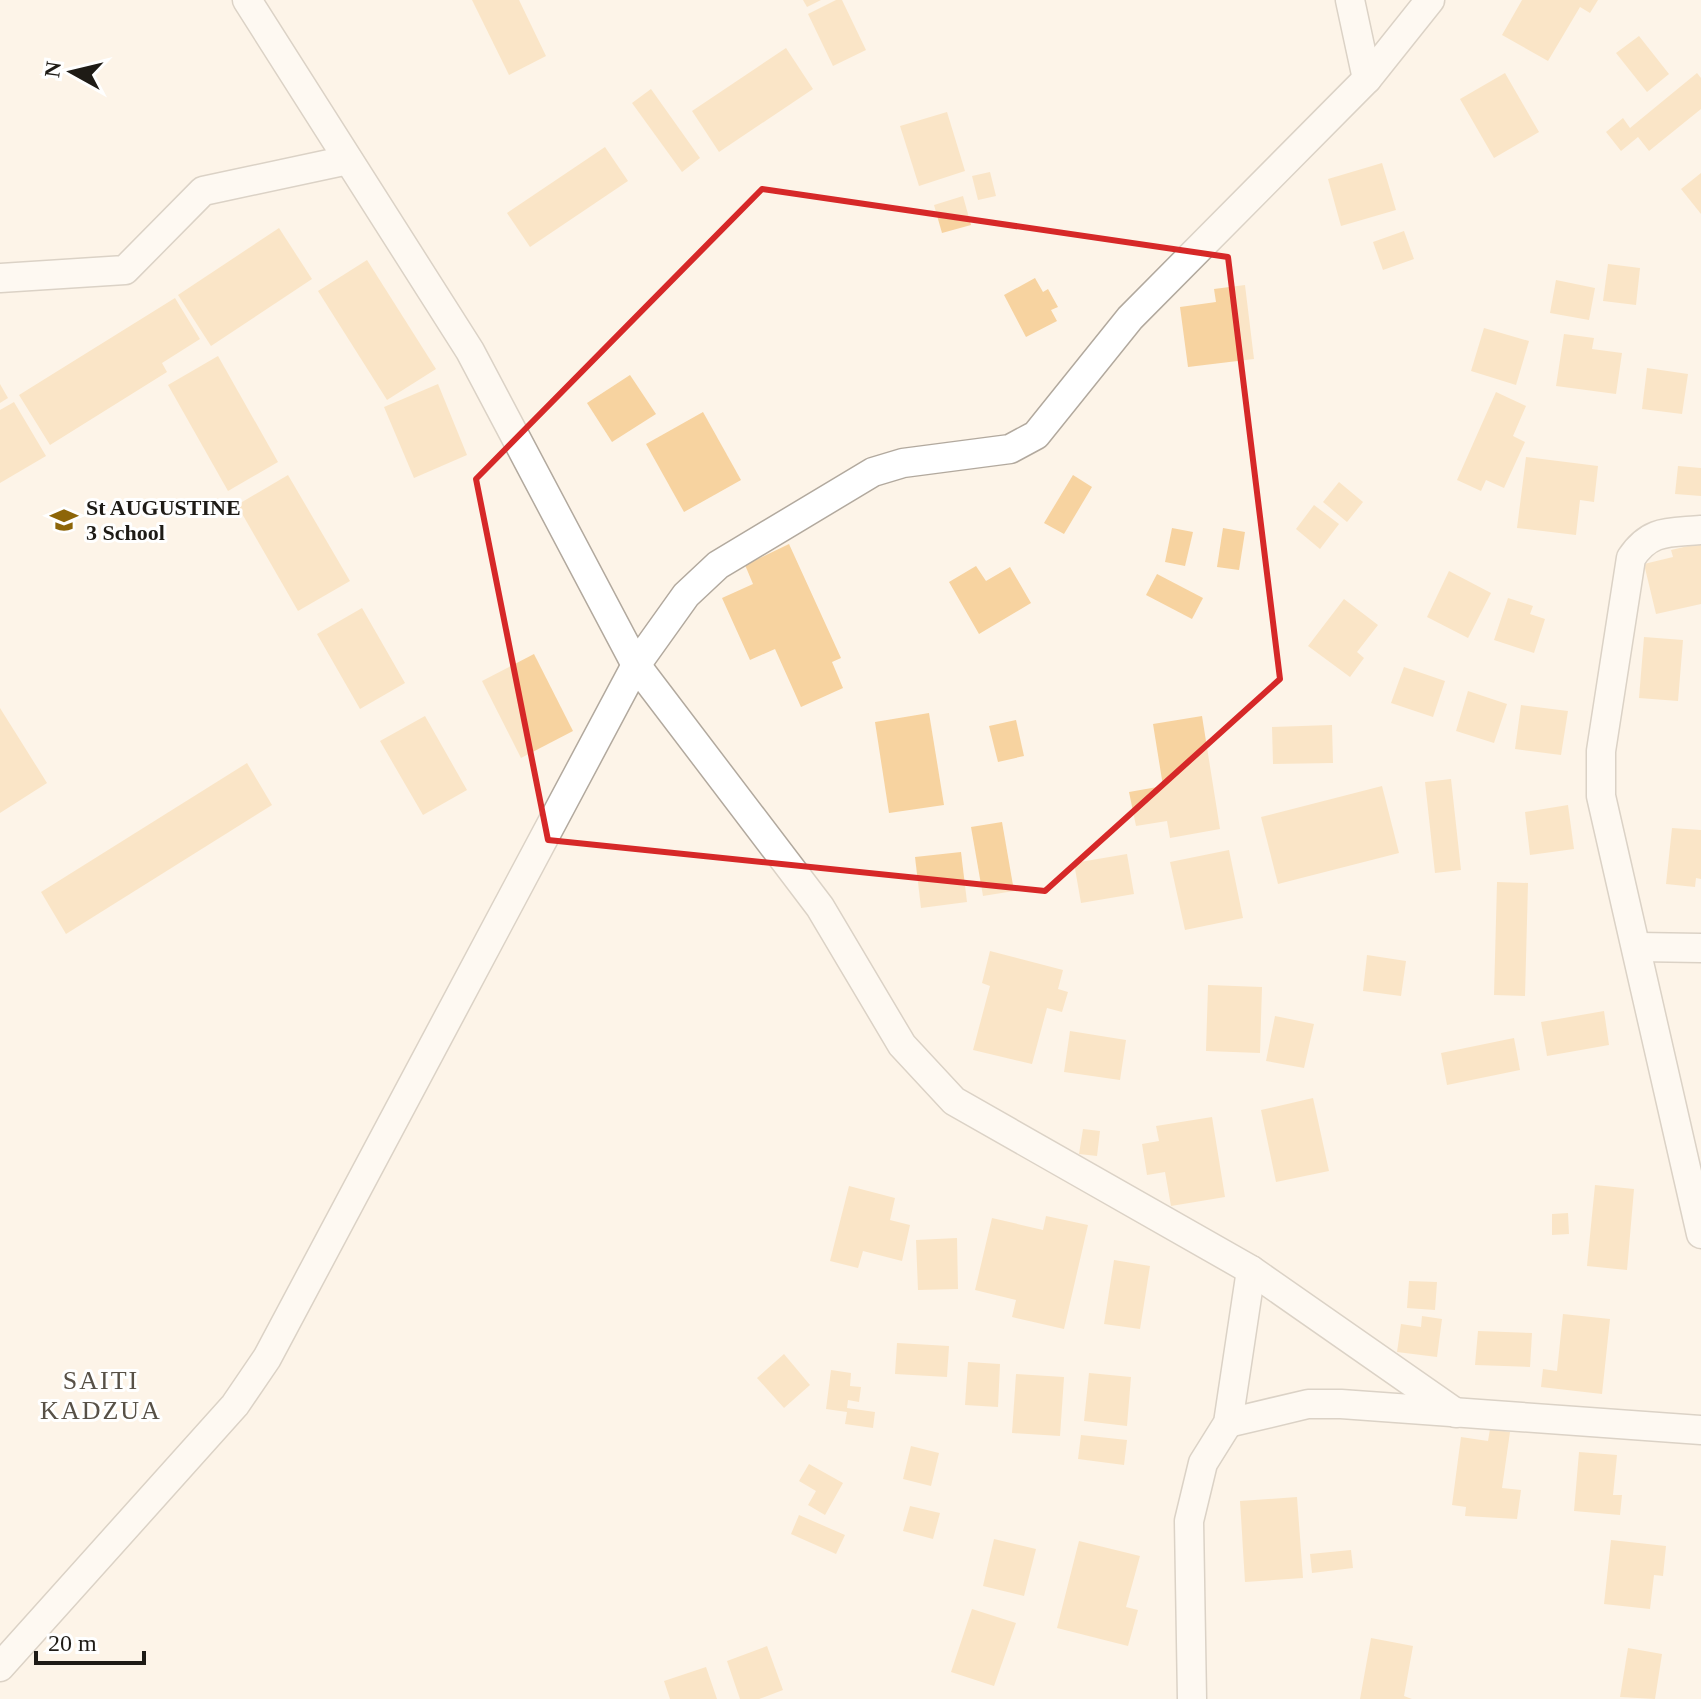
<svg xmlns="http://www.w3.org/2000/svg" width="1701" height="1699" font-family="Georgia,serif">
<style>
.building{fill:#f7d3a0}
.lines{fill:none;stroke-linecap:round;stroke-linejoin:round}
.minor-casing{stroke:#b2a99e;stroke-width:31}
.minor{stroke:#fff;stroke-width:28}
.marked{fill:none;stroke:#d62828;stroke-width:6;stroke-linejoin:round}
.labels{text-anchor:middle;stroke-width:6;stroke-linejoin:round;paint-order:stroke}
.poi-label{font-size:22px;font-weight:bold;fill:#1e1b16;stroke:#fff;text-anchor:start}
.quarter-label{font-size:26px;letter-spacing:2px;fill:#575046;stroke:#fff}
</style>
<rect width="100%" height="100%" fill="#fdf4e8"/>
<g class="building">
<polygon points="472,0 519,0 546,56 509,75"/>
<polygon points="803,0 821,0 807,7"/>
<polygon points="836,0 842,0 866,50 833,66 808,14"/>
<polygon points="1522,0 1598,0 1590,13 1580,7 1548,61 1502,35"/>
<polygon points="1639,36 1669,74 1647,92 1616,53"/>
<polygon points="786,48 813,89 719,152 692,111"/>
<polygon points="1505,73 1539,132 1494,158 1460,99"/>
<polygon points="1697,73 1701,78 1701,109 1649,151 1638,137 1621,151 1606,132 1623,118 1630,128"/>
<polygon points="651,89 700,158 682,172 632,103"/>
<polygon points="947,112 965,171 919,186 900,126"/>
<polygon points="605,147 628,181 530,247 507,213"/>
<polygon points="1382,163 1396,210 1341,226 1328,179"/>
<polygon points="990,172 996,196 978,200 972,176"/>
<polygon points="1701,173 1701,214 1681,189"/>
<polygon points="963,196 971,225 942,233 934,205"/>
<polygon points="279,228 312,279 211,346 178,295"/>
<polygon points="1404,231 1414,259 1383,270 1373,242"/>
<polygon points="367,260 436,369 387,400 318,291"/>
<polygon points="1608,264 1640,268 1636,305 1603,301"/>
<polygon points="1035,278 1043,292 1048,289 1058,307 1051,310 1057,321 1026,337 1004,295"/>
<polygon points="1556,280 1595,288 1589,320 1550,313"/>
<polygon points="1245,285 1254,359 1188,367 1180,307 1216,302 1214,289"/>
<polygon points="175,298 200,339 162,363 167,372 50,445 19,395"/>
<polygon points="1484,328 1529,341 1516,385 1471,371"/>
<polygon points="1564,334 1594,338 1592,349 1622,353 1616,394 1556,386"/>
<polygon points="218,356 278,462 228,491 168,385"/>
<polygon points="1647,368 1688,374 1682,414 1642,409"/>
<polygon points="630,375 656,414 612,442 587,403"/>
<polygon points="0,384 8,398 0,403"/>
<polygon points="438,384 467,455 414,478 384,407"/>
<polygon points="1496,392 1526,406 1513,436 1525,442 1504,488 1486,480 1481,491 1457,480"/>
<polygon points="14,402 46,456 0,483 0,410"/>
<polygon points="703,412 741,480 684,512 646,444"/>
<polygon points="1526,457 1598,466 1594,502 1580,500 1576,535 1517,528"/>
<polygon points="1678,466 1701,468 1701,496 1675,494"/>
<polygon points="288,475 350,581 298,611 237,505"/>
<polygon points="1073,475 1092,487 1064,534 1044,523"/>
<polygon points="1339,482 1363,502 1347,522 1323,502"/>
<polygon points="1314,505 1339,524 1320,549 1296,529"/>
<polygon points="1172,528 1193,532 1185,566 1165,562"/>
<polygon points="1223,528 1245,532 1239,570 1217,567"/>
<polygon points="1701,543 1701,604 1656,614 1644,564 1673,557 1671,550"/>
<polygon points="789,544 841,658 832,662 843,688 801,707 775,649 750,660 722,598 753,584 745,565"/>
<polygon points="976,566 986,581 1010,567 1031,603 979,634 949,582"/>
<polygon points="1449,571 1491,593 1468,638 1427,617"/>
<polygon points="1157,574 1203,598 1192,619 1146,595"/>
<polygon points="1508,598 1533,606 1530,614 1545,619 1534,653 1494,640"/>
<polygon points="1344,599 1378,625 1357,652 1364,658 1350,677 1308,646"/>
<polygon points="362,608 405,683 360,709 317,634"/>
<polygon points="1644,637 1683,640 1678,701 1639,698"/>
<polygon points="534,654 573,731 521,758 482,681"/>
<polygon points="1404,667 1445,681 1433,717 1391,703"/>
<polygon points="1468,691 1507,704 1494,743 1456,731"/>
<polygon points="1521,705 1568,711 1561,755 1515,749"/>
<polygon points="0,708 47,783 0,813"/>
<polygon points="929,713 944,805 889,813 875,722"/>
<polygon points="425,716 467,790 423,815 380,741"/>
<polygon points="1202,716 1220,829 1170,838 1167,821 1136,826 1129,792 1163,786 1153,724"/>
<polygon points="1016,720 1024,756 998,762 989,726"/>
<polygon points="1332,725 1333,763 1273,764 1272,727"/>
<polygon points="247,763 272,805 66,934 41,892"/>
<polygon points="1451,779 1461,870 1435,873 1425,782"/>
<polygon points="1382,786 1399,853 1278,884 1261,817"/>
<polygon points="1568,805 1574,849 1530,855 1525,812"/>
<polygon points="1002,822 1014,891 983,896 971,827"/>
<polygon points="1672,828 1701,830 1701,879 1696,878 1695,887 1666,884"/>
<polygon points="1229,850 1243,918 1185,930 1170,862"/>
<polygon points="961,852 967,902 921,908 915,857"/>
<polygon points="1127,854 1134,894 1081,903 1074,863"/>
<polygon points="1497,882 1528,883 1525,996 1494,995"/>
<polygon points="990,951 1063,970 1058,989 1068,992 1062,1012 1047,1008 1032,1064 973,1050 990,986 982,983"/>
<polygon points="1367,955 1406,961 1401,996 1363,991"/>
<polygon points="1208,985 1262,987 1260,1053 1206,1051"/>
<polygon points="1604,1011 1609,1045 1547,1056 1541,1022"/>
<polygon points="1275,1016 1314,1024 1304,1068 1266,1061"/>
<polygon points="1070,1031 1126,1040 1120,1080 1064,1072"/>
<polygon points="1514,1038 1520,1070 1447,1085 1441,1053"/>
<polygon points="1313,1098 1329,1171 1276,1182 1261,1110"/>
<polygon points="1212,1117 1225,1197 1171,1206 1165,1172 1147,1175 1142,1144 1159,1141 1156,1126"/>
<polygon points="1083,1129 1100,1131 1097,1156 1079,1154"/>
<polygon points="1595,1185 1634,1189 1627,1270 1587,1266"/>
<polygon points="849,1186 895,1198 890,1220 910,1225 902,1261 863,1251 858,1268 830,1261"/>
<polygon points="1568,1213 1569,1234 1552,1235 1552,1214"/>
<polygon points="1046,1216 1088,1225 1064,1329 1012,1317 1016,1300 975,1290 992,1218 1043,1230"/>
<polygon points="957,1238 958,1289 918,1290 916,1240"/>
<polygon points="1114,1260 1150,1266 1140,1329 1104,1324"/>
<polygon points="1409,1281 1437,1282 1435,1310 1407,1308"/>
<polygon points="1563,1314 1610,1319 1602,1394 1541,1387 1543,1369 1557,1371"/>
<polygon points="1422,1316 1442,1319 1437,1357 1397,1352 1401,1324 1421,1327"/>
<polygon points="1478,1331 1532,1333 1530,1367 1475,1365"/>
<polygon points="897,1343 949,1346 947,1377 895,1374"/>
<polygon points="784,1354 810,1385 784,1408 757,1378"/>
<polygon points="968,1362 1000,1364 998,1407 965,1405"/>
<polygon points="831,1370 851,1373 850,1386 861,1387 859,1402 848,1400 847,1408 875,1412 873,1428 845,1424 847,1412 826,1409"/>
<polygon points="1089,1373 1131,1377 1127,1426 1084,1421"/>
<polygon points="1016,1374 1064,1377 1060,1436 1012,1433"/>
<polygon points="1490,1429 1510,1432 1502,1488 1521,1490 1517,1519 1465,1516 1466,1507 1452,1505 1461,1437 1488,1441"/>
<polygon points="1081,1435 1127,1440 1124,1465 1078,1459"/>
<polygon points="911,1446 939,1453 931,1486 903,1479"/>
<polygon points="1579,1452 1617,1455 1613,1495 1622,1495 1620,1515 1574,1511"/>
<polygon points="809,1464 843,1483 825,1515 808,1505 816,1491 799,1481"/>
<polygon points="1297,1497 1303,1578 1245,1582 1240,1501"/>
<polygon points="910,1506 940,1513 933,1539 903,1531"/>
<polygon points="799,1515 845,1535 836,1554 791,1534"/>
<polygon points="994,1539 1036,1549 1024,1596 983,1586"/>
<polygon points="1611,1540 1666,1546 1663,1576 1654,1575 1650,1609 1604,1604"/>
<polygon points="1079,1541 1140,1556 1126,1607 1138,1610 1128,1646 1057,1628"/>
<polygon points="1351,1550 1353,1568 1312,1573 1310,1554"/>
<polygon points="972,1609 1016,1623 994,1686 951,1672"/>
<polygon points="1371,1638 1413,1646 1404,1696 1412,1699 1360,1699"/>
<polygon points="767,1646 783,1690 759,1699 740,1699 727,1661"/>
<polygon points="1628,1648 1662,1654 1655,1699 1620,1697"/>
<polygon points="706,1667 717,1699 670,1699 664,1681"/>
</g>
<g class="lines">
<g class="minor-casing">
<g id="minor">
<polyline points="247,0 470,351 636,665 820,907 902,1045 954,1101 1251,1270 1456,1413"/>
<polyline points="1350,0 1367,79"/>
<polyline points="0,278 125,270 203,191 348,160"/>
<path d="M1701,530C1669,533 1650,529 1631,558L1601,751V796L1701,1234"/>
<polyline points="1638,947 1701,948"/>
<polyline points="1228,1423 1308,1404 1341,1404 1701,1430"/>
<polyline points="0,1667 235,1405 267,1358 636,665 686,595 718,565 873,472 903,463 1010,449 1036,435 1130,318 1367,79 1430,0"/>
<polyline points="1192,1699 1189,1521 1203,1463 1228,1423 1251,1270"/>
</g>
</g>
<use href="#minor" class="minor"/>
</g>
<path d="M0 0H1701V1699H0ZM762,189L1228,257L1280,679L1045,891L548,840L476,479Z" fill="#fdf4e8" fill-opacity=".55" fill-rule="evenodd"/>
<path class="marked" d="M762,189L1228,257L1280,679L1045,891L548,840L476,479Z"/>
<defs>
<g id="school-bare" transform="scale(2.16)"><path d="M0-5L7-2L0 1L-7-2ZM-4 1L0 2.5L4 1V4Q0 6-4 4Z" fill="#8d6508" stroke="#fff" stroke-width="2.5" paint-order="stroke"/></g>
</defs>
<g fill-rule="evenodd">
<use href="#school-bare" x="64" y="520"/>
</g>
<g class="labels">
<g class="poi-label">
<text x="86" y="515">St AUGUSTINE<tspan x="86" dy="25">3 School</tspan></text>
</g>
<g class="quarter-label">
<text x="101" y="1389">SAITI<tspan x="101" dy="30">KADZUA</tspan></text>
</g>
</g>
<g transform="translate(72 72) rotate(278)" stroke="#ffffff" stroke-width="6" paint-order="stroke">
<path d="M0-6L14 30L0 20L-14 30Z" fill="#1e1b16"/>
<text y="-12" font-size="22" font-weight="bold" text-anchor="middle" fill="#1e1b16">N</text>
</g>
<path d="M36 1651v12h108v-12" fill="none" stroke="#1e1b16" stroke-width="4"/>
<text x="48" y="1651" font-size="24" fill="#1e1b16" stroke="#ffffff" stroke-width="6" paint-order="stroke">20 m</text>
</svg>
